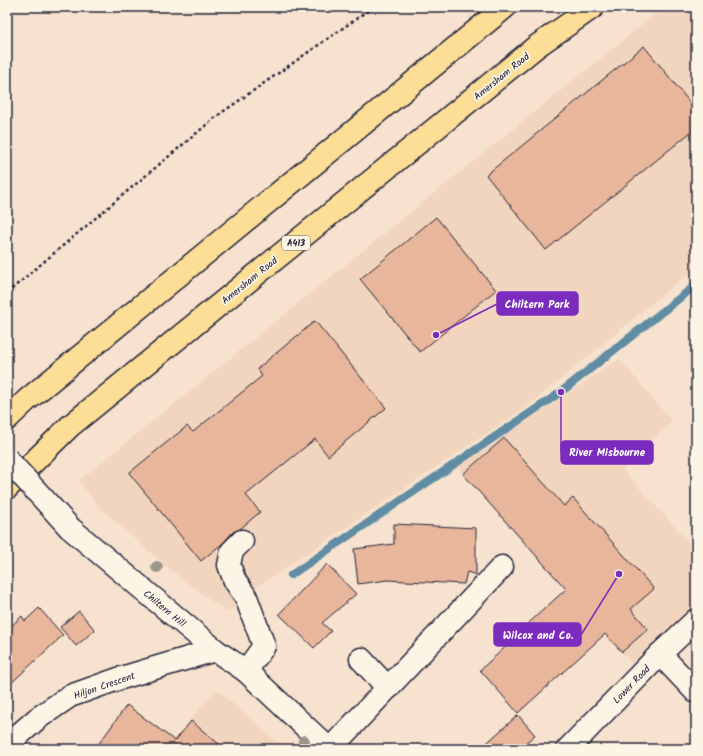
<svg xmlns="http://www.w3.org/2000/svg" width="703" height="756" font-family="Kalam,sans-serif">
<style>
.built{fill:#f2d5be}
.lines{fill:none;stroke-linecap:round;stroke-linejoin:round}
.stream{stroke:#608ca4;stroke-width:8}
.building{fill:#e8b69a;stroke:#22223b}
.minor-casing{stroke:#22223b;stroke-width:25}
.highway-casing{stroke:#22223b;stroke-width:25}
.path{stroke:#22223b;stroke-width:2.5;stroke-dasharray:3 3;stroke-linecap:butt}
.minor{stroke:#fcf5e5;stroke-width:22}
.highway{stroke:#fdde96;stroke-width:22}
.minor-bridge-casing{stroke:#22223b;stroke-width:25;stroke-linecap:butt}
.minor-bridge{stroke:#fcf5e5;stroke-width:22}
.tree{fill:#9c968a}
.labels{text-anchor:middle;stroke-width:3.5;stroke-linejoin:round;paint-order:stroke}
.shield{fill:#fcf5e5;stroke:#63616e;stroke-width:1}
.shield-label{font-size:9px;font-weight:bold;fill:#22223b}
.street-label{font-size:10px;fill:#22223b;stroke:#fcf5e5}
.leader{fill:none;stroke:#7b2cbf;stroke-width:1.5}
.callout-dot{fill:#7b2cbf;stroke:#fcf5e5;stroke-width:1.5}
.callout{fill:#7b2cbf;stroke:#7b2cbf;stroke-width:1.5}
.callout-label{font-size:11px;text-anchor:middle;font-weight:bold;fill:#fff}
</style>
<rect width="100%" height="100%" fill="#f6e2ce"/>
<filter id="ink" filterUnits="userSpaceOnUse"><feTurbulence type="fractalNoise" baseFrequency=".025" numOctaves="2"/><feDisplacementMap in="SourceGraphic" scale="8" xChannelSelector="R" yChannelSelector="G"/><feConvolveMatrix kernelMatrix="1 2 1 2 8 2 1 2 1" color-interpolation-filters="sRGB"/></filter>
<g filter="url(#ink)">
<g class="built">
<polygon points="664,7 696,7 696,267 532,403 260,585 227,612 173,572 99,507 79,481"/>
<polygon points="619,359 672,421 623,470 696,550 696,604 633,665 458,467"/>
<polygon points="216,689 285,749 166,749"/>
</g>
<g class="lines">
<polyline class="stream" points="291,575 561,392 696,285"/>
</g>
<g class="building">
<polygon points="644,46 696,110 696,128 546,250 486,175"/>
<polygon points="436,217 496,290 420,352 360,279"/>
<polygon points="315,321 386,408 328,456 315,439 246,495 260,512 240,529 233,532 223,543 201,561 129,473 187,426 193,432 262,376 257,369"/>
<polygon points="504,438 564,506 573,498 654,589 631,609 648,629 622,652 605,634 518,713 480,670 521,633 520,631 566,589 463,474"/>
<polygon points="394,524 476,528 476,575 467,572 464,584 387,580 358,584 354,549 394,544"/>
<polygon points="327,564 356,594 322,623 331,631 314,648 279,614"/>
<polygon points="39,608 63,635 7,687 7,630 22,616 25,621"/>
<polygon points="79,611 95,630 76,646 60,627"/>
<polygon points="127,705 175,741 191,721 225,749 95,749"/>
<polygon points="518,715 535,735 518,749 480,749"/>
</g>
<g class="lines">
<g class="minor-casing">
<g id="minor">
<polyline points="70,528 215,650 246,671 329,749"/>
<polyline points="242,541 232,551 229,565 235,581 246,597 264,646 246,671"/>
<polyline points="660,654 696,692"/>
<polyline points="361,659 388,688"/>
<polyline points="7,745 38,718 70,696 118,679 215,650"/>
<polyline points="330,749 502,567"/>
<polyline points="568,749 660,654 696,620"/>
</g>
</g>
<g class="highway-casing">
<g id="highway">
<polyline points="7,419 27,400 505,7"/>
<polyline points="7,488 70,426 537,46 593,7"/>
</g>
</g>
<polyline class="path" points="7,293 118,199 217,116 373,7"/>
<use href="#minor" class="minor"/>
<use href="#highway" class="highway"/>
<g class="minor-bridge-casing">
<polyline id="minor-bridge" points="7,459 70,528"/>
</g>
<use href="#minor-bridge" class="minor-bridge"/>
</g>
<g class="tree">
<circle cx="157" cy="567" r="6"/>
<circle cx="304" cy="741" r="6"/>
</g>
</g>
<g class="labels">
<rect class="shield" x="282" y="236" width="28" height="14" rx="3"/>
<g class="shield-label">
<text x="296" y="246">A413</text>
</g>
<g class="street-label">
<text transform="translate(501 76) rotate(-39)" y="4">Amersham Road</text>
<text transform="translate(249 280) rotate(-39)" y="4">Amersham Road</text>
<text transform="translate(165 608) rotate(40)" y="4">Chiltern Hill</text>
<text transform="translate(631 684) rotate(-46)" y="4">Lower Road</text>
<text transform="translate(104 685) rotate(-19)" y="4">Hiljon Crescent</text>
</g>
</g>
<path class="leader" d="M436 335L497 304M561 392L561 452M619 574L581 635"/>
<g class="callout-dot">
<circle cx="436" cy="335" r="4"/>
<circle cx="561" cy="392" r="4"/>
<circle cx="619" cy="574" r="4"/>
</g>
<g class="callout">
<rect x="497" y="292" width="81" height="23" rx="4"/>
<rect x="561" y="441" width="92" height="23" rx="4"/>
<rect x="494" y="623" width="87" height="23" rx="4"/>
</g>
<g class="callout-label">
<text x="537" y="308">Chiltern Park</text>
<text x="607" y="456">River Misbourne</text>
<text x="538" y="639">Wilcox and Co.</text>
</g>
<rect width="703" height="756" fill="none" stroke="#fcf5e5" stroke-width="24"/>
<rect x="12" y="12" width="679" height="732" fill="none" stroke="#22223b" stroke-width="1.5" filter="url(#ink)"/>
</svg>
